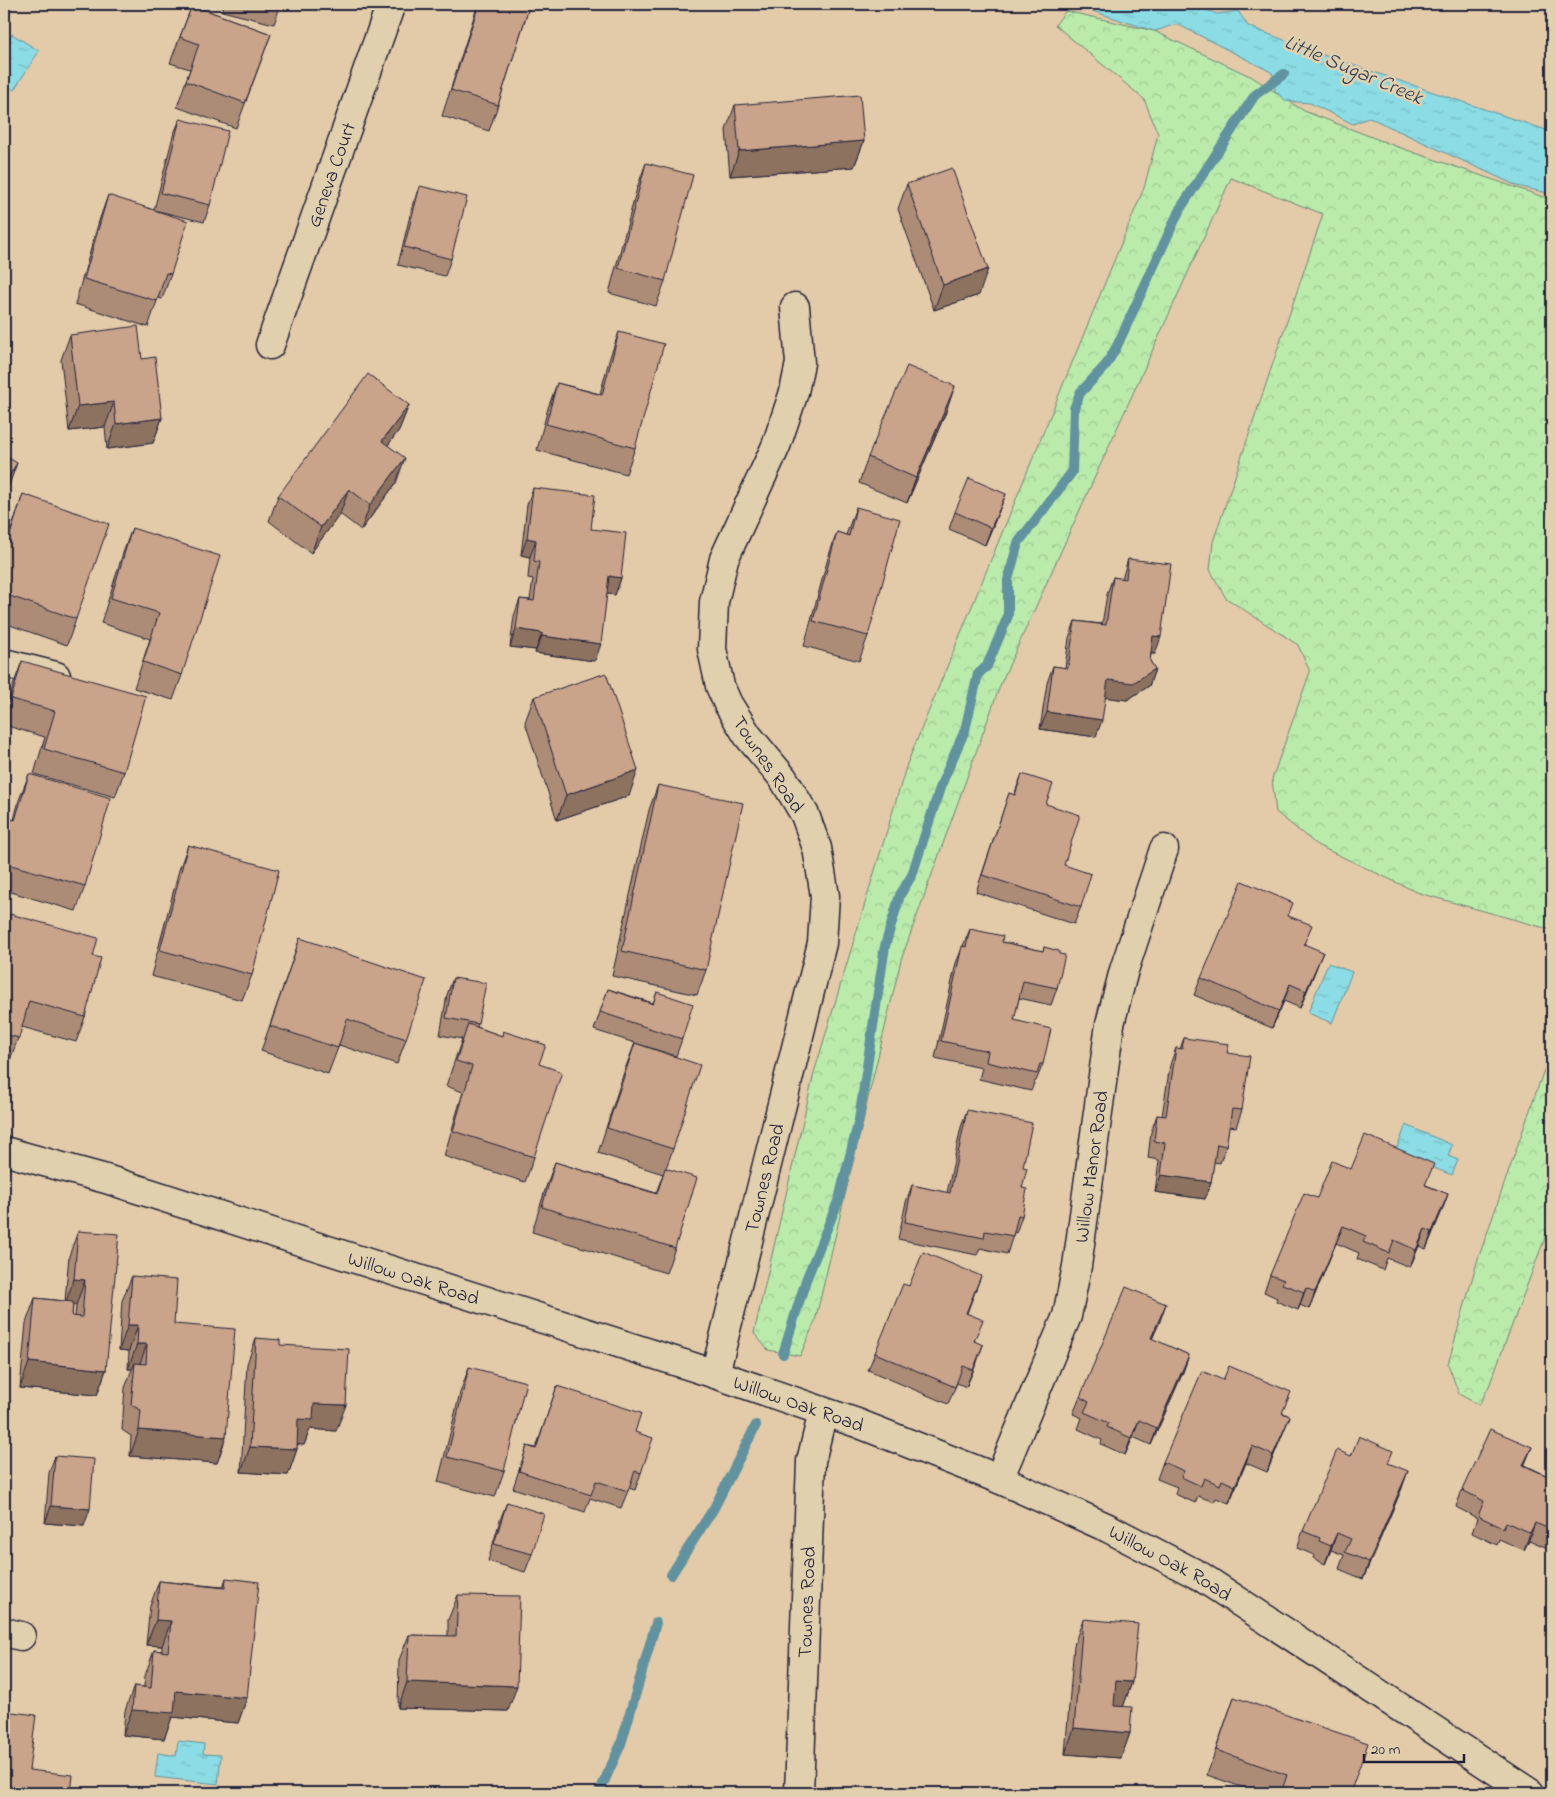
<svg xmlns="http://www.w3.org/2000/svg" width="1556" height="1797" font-family="'Indie Flower',sans-serif">
<style>
.forest{fill:url(#forest-crowns);stroke:#6e8673}
.water{fill:url(#water-ripples);stroke:#6192a0}
.lines{fill:none;stroke-linecap:round;stroke-linejoin:round}
.stream{stroke:#6192a0;stroke-width:10}
.minor-casing{stroke:#22223b;stroke-width:31}
.minor{stroke:#e1d0ae;stroke-width:28}
.wall{fill:#ad8c77;stroke:#22223b;fill-rule:evenodd}
.shaded-wall{fill:#8d7261;stroke:#22223b}
.building{fill:#c9a38a;stroke:#22223b}
.labels{text-anchor:middle;stroke-width:5;stroke-linejoin:round;paint-order:stroke}
.street-label{font-size:20px;fill:#22223b;stroke:#e1d0ae}
.water-label{font-size:21px;font-style:italic;fill:#323e54;stroke:#e1d0ae}
</style>
<defs>
<pattern id="forest-crowns" width="20" height="18" patternUnits="userSpaceOnUse" patternTransform="scale(1.25)"><rect width="20" height="18" fill="#baebab"/><path d="M2 6a3 3 0 1 1 6 0M12 15a3 3 0 1 1 6 0" fill="none" stroke="#a0c994"/></pattern>
<pattern id="water-ripples" width="26" height="14" patternUnits="userSpaceOnUse" patternTransform="scale(1.25)"><rect width="26" height="14" fill="#8bdce4"/><path d="M2 4q2-2 4 0t4 0M15 11q2-2 4 0t4 0" fill="none" stroke="#78bcc4"/></pattern>
</defs>
<rect width="100%" height="100%" fill="#e3caa8"/>
<filter id="ink" filterUnits="userSpaceOnUse"><feTurbulence type="fractalNoise" baseFrequency=".02" numOctaves="2"/><feDisplacementMap in="SourceGraphic" scale="10" xChannelSelector="R" yChannelSelector="G"/><feConvolveMatrix kernelMatrix="1 2 1 2 8 2 1 2 1" color-interpolation-filters="sRGB"/></filter>
<g filter="url(#ink)">
<g class="forest">
<polygon points="1066,11 1154,31 1252,77 1304,111 1395,146 1552,200 1552,930 1419,893 1317,845 1276,812 1272,779 1310,672 1298,645 1226,598 1210,570 1213,542 1323,214 1231,178 1001,683 901,960 815,1321 800,1356 768,1350 754,1333 814,1073 907,764 1144,188 1158,134 1144,99 1055,25"/>
<polygon points="1552,1047 1552,1219 1489,1386 1479,1405 1459,1394 1448,1364 1477,1262"/>
</g>
<g class="water">
<path d="M1071,4H1191L1217,14L1238,11L1248,26L1317,53L1552,132V194L1517,186L1375,120L1368,118L1353,124L1310,103L1286,101L1275,91L1274,77L1271,72L1179,25C1170,24 1163,30 1154,31Z"/>
<polygon points="12,34 39,51 14,90 4,83 4,48"/>
<polygon points="1328,963 1352,972 1332,1023 1308,1013"/>
<polygon points="1406,1125 1452,1145 1448,1156 1458,1160 1452,1175 1395,1153"/>
<polygon points="178,1741 204,1744 203,1754 221,1755 218,1784 155,1777 158,1753 176,1756"/>
</g>
<g class="lines">
<g class="stream">
<polyline points="783,1354 806,1280 839,1199 859,1120 885,946 900,895 912,875 941,785 965,730 978,674 987,666 1008,616 1008,580 1018,543 1072,472 1074,409 1080,393 1106,365 1117,346 1180,209 1255,95 1284,74"/>
<polyline points="671,1575 714,1508 756,1425"/>
<polyline points="599,1793 621,1744 656,1623"/>
</g>
<g class="minor-casing">
<g id="minor">
<path id="s1" d="M270,345L391,4"/>
<polyline points="4,663 56,676"/>
<path id="s2" d="M4,1151L106,1179L715,1374L857,1423L999,1479L1108,1528L1200,1576L1530,1793"/>
<path id="s3" d="M715,1374L822,943L825,896L817,848L805,815L783,778L748,736L728,704L720,686L712,649L714,602L724,559L776,446L794,392L800,363L795,307"/>
<path id="s4" d="M999,1479L1067,1316L1077,1266L1110,1024L1124,970L1164,849"/>
<polyline points="4,1632 21,1636"/>
<path id="s5" d="M799,1793L811,1461L823,1412"/>
</g>
</g>
<use href="#minor" class="minor"/>
</g>
<g class="wall">
<polygon points="224,4 281,4 274,24 222,11"/>
<polygon points="478,4 530,4 498,105 489,131 442,116"/>
<polygon points="192,5 271,34 236,128 177,107 190,69 170,63"/>
<polygon points="735,105 864,141 854,167 730,176 726,130"/>
<polygon points="180,119 210,205 204,222 154,210 173,136"/>
<polygon points="646,163 665,281 656,306 609,293 637,188"/>
<polygon points="907,184 979,295 934,310 898,209"/>
<polygon points="420,186 451,259 445,276 398,265 413,203"/>
<polygon points="108,195 171,274 162,299 158,298 148,327 75,304 99,221"/>
<polygon points="619,332 635,448 626,474 537,450 548,408 557,383 600,394 610,357"/>
<polygon points="70,335 142,359 162,418 153,443 107,449 105,427 69,431 61,360"/>
<polygon points="409,405 399,430 388,445 396,483 361,530 340,514 311,553 269,521 278,496"/>
<polygon points="946,412 907,503 859,483 868,457"/>
<polygon points="533,488 591,529 621,578 615,595 607,594 595,661 535,653 536,650 510,647 514,616 520,599 530,600 533,579 528,578 530,557 521,555 527,505"/>
<polygon points="23,494 76,619 67,645 4,623 4,551"/>
<polygon points="856,507 868,636 859,661 804,646 828,558 837,532 846,535"/>
<polygon points="999,511 985,545 949,529 955,512"/>
<polygon points="132,528 182,675 173,700 134,688 150,639 101,623 123,553"/>
<polygon points="1128,559 1155,654 1151,654 1150,661 1155,669 1149,686 1127,700 1105,697 1096,737 1040,729 1047,683 1053,666 1065,668 1069,638 1075,621 1102,624 1107,594 1113,577 1122,579"/>
<polygon points="22,661 124,772 115,797 34,774 45,737 4,725 4,718 13,686"/>
<polygon points="534,697 629,796 557,820 525,722"/>
<polygon points="29,774 85,886 76,911 4,890 4,817 14,820 19,800"/>
<polygon points="1022,774 1046,804 1064,865 1081,907 1074,924 976,892 1009,793 1014,795"/>
<polygon points="658,785 706,970 697,995 612,976 649,810"/>
<polygon points="188,845 252,975 242,1000 151,976 179,870"/>
<polygon points="10,914 93,956 85,1017 76,1042 22,1027 9,1063 4,1062 4,933"/>
<polygon points="1288,916 1305,944 1316,969 1300,1008 1284,1001 1272,1028 1194,995 1201,978"/>
<polygon points="970,929 1002,942 1043,951 1044,947 1059,954 1057,988 1051,1005 1019,998 1014,1020 1043,1064 1036,1081 1035,1081 1031,1091 979,1079 982,1068 935,1058 956,963"/>
<polygon points="300,938 406,1039 397,1064 339,1045 328,1074 261,1051"/>
<polygon points="453,978 478,1024 477,1027 502,1036 503,1031 539,1064 534,1157 525,1182 444,1156 463,1092 446,1086 462,1039 440,1035 447,995"/>
<polygon points="608,989 653,1003 657,992 682,1039 676,1056 594,1030"/>
<polygon points="1184,1038 1227,1053 1242,1110 1236,1127 1229,1126 1226,1146 1220,1163 1214,1162 1211,1182 1205,1199 1155,1192 1159,1160 1148,1158 1151,1132 1157,1115 1162,1116 1170,1065 1176,1048 1180,1049"/>
<polygon points="635,1043 673,1149 666,1168 675,1248 666,1273 532,1232 546,1187 555,1162 656,1193 663,1174 598,1153 625,1069"/>
<polygon points="967,1110 1023,1167 1022,1216 1016,1233 1014,1232 1007,1254 980,1248 977,1255 898,1239 906,1202 912,1185 947,1193 961,1127"/>
<polygon points="1351,1169 1426,1185 1448,1194 1426,1249 1419,1246 1410,1267 1387,1258 1383,1270 1357,1259 1359,1253 1336,1243 1309,1309 1300,1305 1298,1310 1276,1301 1277,1298 1264,1292 1270,1275 1317,1198"/>
<path d="M78,1231L106,1370L97,1395L20,1388L26,1323L35,1298L65,1301L69,1256ZM73,1305H76L75,1317L72,1316Z"/>
<polygon points="132,1276 174,1324 226,1437 217,1463 130,1456 131,1436 122,1430 125,1388 132,1369 128,1369 129,1351 119,1350 122,1301"/>
<polygon points="981,1276 967,1313 975,1341 977,1362 966,1387 957,1383 948,1404 868,1370 875,1353 909,1286"/>
<polygon points="1160,1321 1152,1339 1189,1355 1183,1372 1151,1445 1133,1437 1125,1455 1101,1444 1102,1440 1078,1429 1082,1418 1073,1414 1080,1397"/>
<polygon points="256,1338 280,1345 336,1431 310,1429 304,1445 297,1444 297,1449 288,1475 241,1472 247,1364"/>
<polygon points="469,1367 504,1471 495,1497 438,1482 460,1393"/>
<polygon points="557,1386 635,1432 641,1473 635,1490 629,1488 621,1508 590,1498 585,1512 513,1488 527,1446 536,1448"/>
<polygon points="1283,1413 1290,1416 1283,1433 1267,1472 1246,1463 1229,1503 1216,1498 1214,1502 1198,1496 1195,1503 1175,1494 1177,1487 1157,1479 1163,1462"/>
<polygon points="55,1456 84,1526 45,1523 49,1473"/>
<polygon points="1351,1456 1389,1463 1402,1488 1363,1579 1339,1569 1344,1555 1331,1550 1325,1564 1313,1558 1314,1555 1297,1548 1303,1531"/>
<polygon points="1525,1465 1552,1478 1552,1550 1529,1540 1524,1550 1499,1539 1497,1545 1472,1533 1477,1518 1456,1507 1462,1490"/>
<polygon points="507,1502 532,1554 525,1572 488,1561 500,1520"/>
<polygon points="226,1578 247,1698 238,1723 172,1717 164,1739 123,1735 125,1711 134,1686 144,1687 145,1676 154,1650 162,1651 162,1646 146,1645 150,1606 159,1581 223,1587"/>
<polygon points="458,1595 508,1711 398,1708 399,1660 409,1635 448,1636 448,1620"/>
<polygon points="1083,1619 1132,1682 1123,1707 1130,1733 1121,1758 1065,1754 1074,1645"/>
<polygon points="1234,1697 1350,1793 1259,1793 1207,1775"/>
</g>
<g class="shaded-wall">
<polygon points="6,4 12,4 10,10 4,19 4,7"/>
<polygon points="864,141 854,167 730,176 739,151"/>
<polygon points="988,269 979,295 934,310 943,285"/>
<polygon points="955,386 946,412 907,503 916,478"/>
<polygon points="114,402 105,427 69,431 78,406"/>
<polygon points="409,405 399,430 373,466 382,441"/>
<polygon points="162,418 153,443 107,449 116,424"/>
<polygon points="405,458 396,483 361,530 370,505"/>
<polygon points="17,463 8,488 4,494 4,484"/>
<polygon points="349,489 340,514 311,553 321,527"/>
<polygon points="1006,494 985,545 991,528"/>
<polygon points="527,538 536,540 530,557 521,555"/>
<polygon points="609,576 621,578 615,595 603,593"/>
<polygon points="516,629 542,633 536,650 510,647"/>
<polygon points="542,636 601,644 595,661 535,653"/>
<polygon points="1153,636 1161,637 1155,654 1147,653"/>
<polygon points="1155,669 1149,686 1127,700 1102,697 1108,680"/>
<polygon points="1047,712 1102,720 1096,737 1040,729"/>
<polygon points="638,770 629,796 557,820 566,795"/>
<polygon points="1323,952 1316,969 1300,1008 1306,991"/>
<polygon points="1290,984 1284,1001 1272,1028 1279,1011"/>
<polygon points="1161,1175 1211,1182 1205,1199 1155,1192"/>
<polygon points="1448,1194 1442,1211 1426,1249 1432,1232"/>
<polygon points="1343,1226 1336,1243 1309,1309 1315,1292"/>
<polygon points="1425,1229 1419,1246 1410,1267 1416,1250"/>
<polygon points="74,1279 85,1280 76,1305 65,1304"/>
<polygon points="1306,1288 1300,1305 1298,1310 1304,1292"/>
<polygon points="1166,1304 1160,1321 1145,1355 1151,1338"/>
<polygon points="128,1325 138,1325 129,1351 119,1350"/>
<polygon points="137,1344 147,1344 138,1369 135,1363 132,1369 128,1369"/>
<polygon points="983,1345 977,1362 966,1387 973,1370"/>
<polygon points="1189,1355 1183,1372 1151,1445 1157,1428"/>
<polygon points="29,1362 106,1370 97,1395 20,1388"/>
<polygon points="314,1404 346,1405 336,1431 310,1429 304,1445 289,1444 298,1419"/>
<polygon points="1290,1416 1283,1433 1267,1472 1273,1455"/>
<polygon points="1139,1420 1133,1437 1125,1455 1131,1438"/>
<polygon points="139,1430 226,1437 217,1463 130,1456"/>
<polygon points="1252,1446 1246,1463 1229,1503 1235,1486"/>
<polygon points="250,1447 297,1449 288,1475 241,1472"/>
<polygon points="1532,1447 1525,1464 1517,1482 1523,1465"/>
<polygon points="1408,1471 1402,1488 1363,1579 1369,1562"/>
<polygon points="51,1506 90,1509 84,1526 45,1523"/>
<polygon points="1535,1523 1529,1540 1524,1550 1530,1533"/>
<polygon points="1337,1533 1331,1550 1325,1564 1331,1546"/>
<polygon points="156,1620 171,1621 162,1646 146,1645"/>
<polygon points="1116,1681 1132,1682 1123,1707 1107,1706"/>
<polygon points="407,1682 517,1686 508,1711 398,1708"/>
<polygon points="176,1691 247,1698 238,1723 172,1717 164,1739 123,1735 132,1710"/>
<polygon points="1074,1728 1130,1733 1121,1758 1065,1754"/>
</g>
<g class="building">
<polygon points="268,4 281,4 281,7"/>
<polygon points="479,4 530,4 498,105 451,90"/>
<polygon points="192,5 271,34 245,103 186,81 199,44 180,37"/>
<polygon points="860,95 864,141 739,151 735,105"/>
<polygon points="180,119 228,131 210,205 161,193"/>
<polygon points="646,163 693,175 665,281 618,268"/>
<polygon points="952,168 988,269 943,285 907,184"/>
<polygon points="420,186 467,197 451,259 404,247"/>
<polygon points="108,195 188,221 171,274 166,273 157,301 84,279"/>
<polygon points="138,326 142,359 155,357 162,418 116,424 114,402 78,406 70,335"/>
<polygon points="619,332 664,344 635,448 546,424 557,383 602,395"/>
<polygon points="907,366 955,386 916,478 868,457"/>
<polygon points="368,374 409,405 382,441 405,458 370,505 349,489 321,527 278,496"/>
<polygon points="4,455 17,463 4,484"/>
<polygon points="969,478 1006,494 991,528 955,512"/>
<polygon points="533,488 595,495 591,529 626,533 621,578 609,576 601,644 542,636 542,633 516,629 520,599 534,601 539,562 534,561 536,540 527,538"/>
<polygon points="23,494 109,524 76,619 4,594 4,554"/>
<polygon points="856,507 900,519 868,636 813,621 837,532 849,536"/>
<polygon points="132,528 220,556 182,675 143,662 159,613 111,598"/>
<polygon points="1128,559 1171,564 1161,637 1153,636 1150,661 1155,669 1133,683 1108,680 1102,720 1047,712 1053,666 1068,668 1075,621 1106,625 1113,577 1126,579"/>
<polygon points="22,661 146,696 124,772 44,749 55,711 11,699"/>
<polygon points="606,673 638,770 566,795 534,697"/>
<polygon points="29,774 111,798 85,886 4,863 4,817 15,820"/>
<polygon points="1022,774 1053,784 1046,804 1080,815 1064,865 1091,874 1081,907 982,875 1009,793 1015,795"/>
<polygon points="658,785 743,803 706,970 622,951"/>
<polygon points="188,845 279,870 252,975 160,950"/>
<polygon points="1242,881 1293,903 1288,916 1312,925 1304,944 1323,952 1306,991 1290,984 1279,1011 1201,978"/>
<polygon points="10,914 98,938 93,956 101,958 85,1017 29,1001 19,1038 4,1034 4,939"/>
<polygon points="970,929 1003,936 1002,942 1043,951 1044,947 1059,951 1059,954 1065,955 1057,988 1023,981 1014,1020 1051,1029 1043,1064 1040,1064 1037,1074 986,1062 988,1051 941,1041 962,946 966,947"/>
<polygon points="300,938 426,980 406,1039 347,1019 338,1048 270,1026"/>
<polygon points="453,978 486,983 478,1024 446,1018"/>
<polygon points="608,989 653,1004 657,992 693,1004 682,1039 600,1012"/>
<polygon points="468,1024 502,1036 503,1031 546,1045 539,1064 562,1072 534,1157 453,1131 472,1066 456,1061"/>
<polygon points="1184,1038 1229,1044 1227,1053 1250,1056 1242,1110 1232,1109 1226,1146 1217,1144 1211,1182 1161,1175 1165,1143 1154,1141 1157,1115 1166,1116 1176,1048 1182,1049"/>
<polygon points="635,1043 700,1065 673,1149 607,1128"/>
<polygon points="967,1110 1032,1123 1023,1167 1027,1168 1022,1188 1027,1189 1022,1216 1018,1215 1013,1236 985,1231 984,1238 905,1222 912,1185 950,1193"/>
<polygon points="1365,1135 1434,1164 1425,1185 1448,1194 1432,1232 1425,1229 1416,1250 1394,1240 1389,1253 1363,1242 1366,1236 1343,1226 1315,1292 1306,1288 1304,1292 1282,1284 1284,1280 1270,1275 1304,1193 1317,1198 1332,1161 1351,1169"/>
<polygon points="555,1162 657,1194 665,1168 697,1178 675,1248 542,1207"/>
<polygon points="78,1231 119,1234 106,1370 29,1362 35,1298 73,1302 72,1316 82,1317 85,1280 74,1279"/>
<polygon points="923,1252 981,1276 966,1313 983,1320 974,1341 983,1345 973,1370 963,1366 955,1387 875,1353 903,1284 909,1286"/>
<polygon points="132,1276 177,1280 174,1324 235,1329 226,1437 139,1430 141,1410 131,1405 135,1363 146,1364 147,1344 137,1344 138,1325 128,1325"/>
<polygon points="1126,1287 1166,1304 1151,1338 1189,1355 1157,1428 1139,1420 1131,1438 1107,1427 1109,1423 1084,1412 1089,1402 1080,1397"/>
<polygon points="256,1338 280,1340 280,1345 349,1349 346,1405 314,1404 313,1420 298,1419 297,1449 250,1447"/>
<polygon points="1229,1366 1291,1392 1282,1413 1290,1416 1273,1455 1252,1446 1235,1486 1222,1480 1220,1485 1204,1478 1201,1486 1181,1477 1184,1471 1163,1462 1202,1371 1223,1380"/>
<polygon points="469,1367 526,1382 504,1471 447,1457"/>
<polygon points="557,1386 641,1413 635,1432 653,1438 641,1473 635,1471 628,1491 596,1481 591,1495 519,1471 527,1446 536,1449"/>
<polygon points="1490,1429 1532,1447 1523,1465 1552,1478 1552,1492 1551,1495 1552,1496 1552,1530 1535,1523 1530,1533 1506,1522 1503,1528 1478,1516 1484,1501 1462,1490"/>
<polygon points="1359,1436 1393,1451 1388,1463 1408,1471 1369,1562 1345,1552 1351,1539 1337,1533 1331,1546 1319,1541 1320,1538 1303,1531 1337,1450 1351,1456"/>
<polygon points="55,1456 94,1459 90,1509 51,1506"/>
<polygon points="507,1502 544,1514 532,1554 494,1544"/>
<polygon points="226,1578 259,1582 247,1698 176,1691 174,1713 132,1710 134,1686 151,1688 154,1650 168,1652 171,1621 156,1620 159,1581 225,1588"/>
<polygon points="458,1595 520,1596 517,1686 407,1682 409,1635 456,1636"/>
<polygon points="1083,1619 1138,1624 1132,1682 1116,1681 1114,1706 1132,1707 1130,1733 1074,1728"/>
<polygon points="1234,1697 1368,1743 1350,1793 1281,1793 1287,1775 1216,1750"/>
<polygon points="4,1711 36,1715 29,1770 73,1775 71,1793 4,1793"/>
</g>
</g>
<g class="labels">
<g class="street-label">
<text dy="7" stroke="none"><textPath href="#s1" startOffset="181">Geneva Court</textPath></text>
<text transform="translate(769 764) rotate(56)" y="7">Townes Road</text>
<text dy="7" stroke="none"><textPath href="#s4" startOffset="328">Willow Manor Road</textPath></text>
<text dy="7" stroke="none"><textPath href="#s3" startOffset="202">Townes Road</textPath></text>
<text dy="7" stroke="none"><textPath href="#s2" startOffset="429">Willow Oak Road</textPath></text>
<text dy="7" stroke="none"><textPath href="#s2" startOffset="834">Willow Oak Road</textPath></text>
<text dy="7" stroke="none"><textPath href="#s2" startOffset="1239">Willow Oak Road</textPath></text>
<text dy="7" stroke="none"><textPath href="#s5" startOffset="191">Townes Road</textPath></text>
</g>
<g class="water-label">
<text transform="translate(1354 69) rotate(23)" y="7">Little Sugar Creek</text>
</g>
</g>
<rect width="1556" height="1797" fill="none" stroke="#e1d0ae" stroke-width="20"/>
<rect x="10" y="10" width="1536" height="1777" fill="none" stroke="#22223b" stroke-width="2" filter="url(#ink)"/>
<path d="M1364 1754v8h100v-8" fill="none" stroke="#22223b" stroke-width="2.5"/>
<text x="1371" y="1754" font-size="15" fill="#22223b" stroke="#e1d0ae" stroke-width="4" paint-order="stroke">20 m</text>
</svg>
